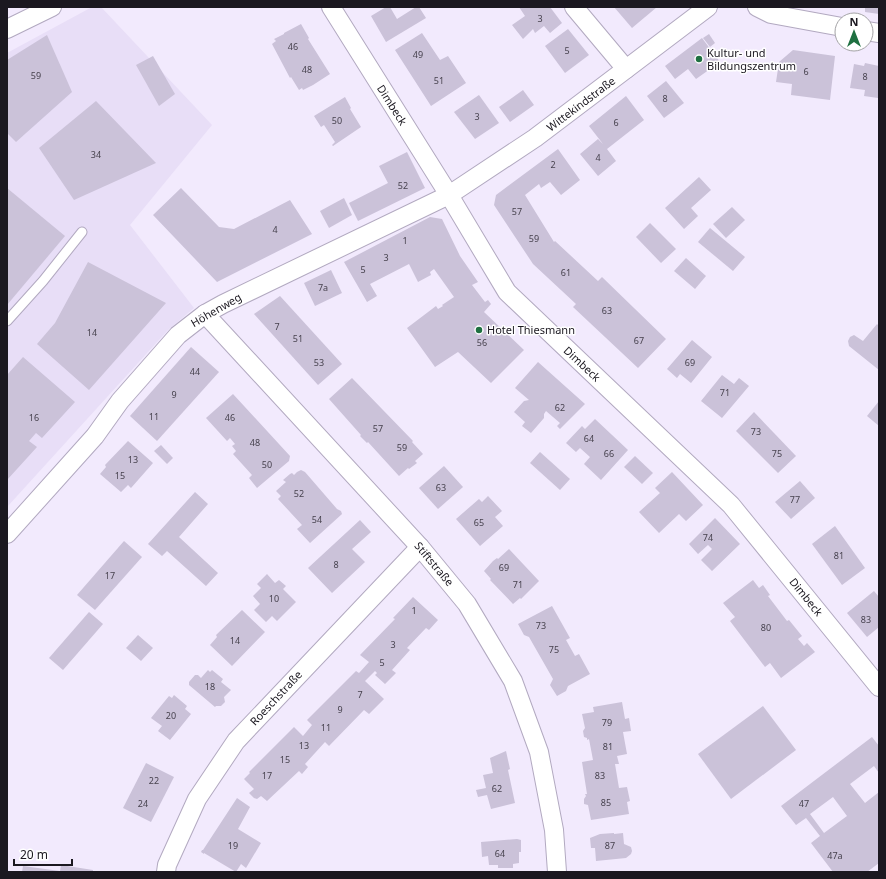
<svg xmlns="http://www.w3.org/2000/svg" width="886" height="879" font-family="'Noto Sans',sans-serif">
<style>
.built{fill:#e8def7}
.building{fill:#cbc2d9;fill-rule:evenodd}
.lines{fill:none;stroke-linecap:round;stroke-linejoin:round}
.lane-casing{stroke:#b2a9c0;stroke-width:11}
.street-casing{stroke:#b2a9c0;stroke-width:20}
.lane{stroke:#fff;stroke-width:9}
.street{stroke:#fff;stroke-width:18}
.poi-dot{fill:#1f7041;stroke:#fff;stroke-width:1.5}
.labels{text-anchor:middle;stroke-width:3;stroke-linejoin:round;paint-order:stroke}
.number-label{font-size:9px;fill:#47424e}
.poi-label{font-size:11px;fill:#1b1820;stroke:#fff;text-anchor:start}
.street-label{font-size:11px;fill:#1b1820;stroke:#fff}
</style>
<rect width="100%" height="100%" fill="#f2eafd"/>
<polygon class="built" points="92,7 101,7 212,125 130,225 194,308 168,330 7,507 7,53"/>
<g class="building">
<polygon points="386,7 390,7 397,19 416,7 419,7 426,18 386,42 371,16"/>
<polygon points="519,7 550,7 562,23 550,33 544,26 535,33 533,29 523,39 512,25 525,16"/>
<polygon points="614,7 657,7 632,28"/>
<polygon points="865,7 879,7 879,14 865,12"/>
<polygon points="301,24 309,38 308,39 330,74 313,85 303,90 302,88 299,90 291,77 290,78 272,44 276,41 274,39 284,34 284,33"/>
<polygon points="568,29 589,55 565,73 545,46"/>
<polygon points="422,33 440,60 448,56 466,83 431,106 395,50"/>
<polygon points="709,34 715,43 710,47 703,38"/>
<polygon points="47,35 72,92 16,142 7,133 7,60"/>
<polygon points="702,38 720,62 696,79 688,69 675,79 665,66"/>
<polygon points="793,50 835,56 830,100 791,95 792,84 776,82 779,62"/>
<polygon points="153,56 175,94 159,106 136,65"/>
<polygon points="865,63 879,66 879,93 878,98 864,96 865,90 850,88 854,64 864,66"/>
<polygon points="666,81 684,103 664,118 647,96"/>
<polygon points="523,90 534,105 510,122 499,107"/>
<polygon points="479,95 499,123 475,139 454,112"/>
<polygon points="626,96 644,120 607,149 616,161 598,176 580,154 598,139 603,144 589,126"/>
<polygon points="345,97 351,108 350,109 361,127 333,146 332,145 335,142 324,125 321,127 314,116"/>
<polygon points="96,101 156,163 74,200 39,148"/>
<polygon points="558,149 580,180 561,195 550,182 541,188 539,184 525,195 554,242 555,241 598,281 602,277 666,339 638,368 573,307 576,304 533,264 494,205 496,195"/>
<polygon points="407,152 425,188 358,221 349,203 388,183 379,166"/>
<polygon points="699,177 711,190 691,208 698,216 684,229 665,208"/>
<polygon points="7,188 65,236 7,305"/>
<polygon points="181,188 219,227 234,229 290,200 312,234 217,282 153,215"/>
<polygon points="344,198 352,215 329,228 320,211"/>
<polygon points="732,207 745,220 726,238 713,224"/>
<polygon points="430,217 442,219 460,256 478,282 472,285 485,302 488,300 491,304 484,312 524,350 491,383 458,352 435,367 407,328 436,306 438,309 443,306 442,305 454,297 434,269 430,272 431,275 418,282 409,264 370,284 377,296 367,302 344,262"/>
<polygon points="650,223 676,249 661,263 636,237"/>
<polygon points="710,228 745,257 733,271 698,242"/>
<polygon points="686,258 706,276 695,289 674,271"/>
<polygon points="88,262 166,303 89,390 37,344 55,323"/>
<polygon points="331,270 342,293 315,306 304,283"/>
<polygon points="280,296 342,364 318,385 254,314"/>
<polygon points="877,324 879,326 879,370 849,346 848,341 850,337 854,335 863,341"/>
<polygon points="692,340 712,357 691,383 680,374 677,378 667,369"/>
<polygon points="191,347 219,372 157,441 130,416"/>
<polygon points="23,357 75,402 42,438 36,433 29,441 37,447 7,480 7,375"/>
<polygon points="538,362 585,404 560,429 557,426 560,423 546,411 544,414 544,418 531,433 522,426 525,422 514,412 524,401 529,400 515,388"/>
<polygon points="722,375 734,384 739,378 749,386 722,418 701,401"/>
<polygon points="352,378 413,441 412,442 423,454 415,461 417,463 409,469 408,468 399,476 368,442 367,443 360,436 361,435 329,399"/>
<polygon points="233,394 290,456 289,461 257,488 249,478 252,475 233,454 236,451 232,446 235,444 230,438 227,441 206,418"/>
<polygon points="879,401 879,426 867,416"/>
<polygon points="754,412 796,456 778,473 736,431"/>
<polygon points="595,419 628,450 601,480 584,464 590,457 580,448 576,452 566,443 582,426 585,429"/>
<polygon points="128,441 153,463 131,488 128,485 121,492 100,474 106,467 105,465"/>
<polygon points="161,445 173,458 167,464 154,451"/>
<polygon points="540,452 570,479 560,490 530,463"/>
<polygon points="635,456 653,473 642,484 624,467"/>
<polygon points="444,466 463,487 438,509 419,488"/>
<polygon points="301,470 305,472 337,509 341,511 342,514 310,543 297,529 302,525 278,499 281,496 276,491 286,482 283,480 290,474 292,473 294,475 297,472"/>
<polygon points="672,472 703,505 686,521 679,514 659,533 639,512 660,493 655,488"/>
<polygon points="800,481 815,498 791,519 775,502"/>
<polygon points="195,492 208,504 179,537 218,573 206,586 167,551 162,556 148,544"/>
<polygon points="488,496 502,511 495,517 503,526 480,546 456,519 479,499 482,502"/>
<polygon points="715,518 740,544 712,571 701,560 712,549 708,545 698,554 689,544"/>
<polygon points="360,520 371,532 352,549 365,562 332,593 308,568"/>
<polygon points="835,526 865,568 842,585 812,544"/>
<polygon points="124,541 142,557 95,610 77,595"/>
<polygon points="509,549 539,581 521,599 520,598 513,604 490,580 491,579 484,571 493,561 497,558 498,559"/>
<polygon points="267,574 275,583 279,580 286,586 283,589 296,602 277,621 272,616 266,622 254,610 260,604 253,596 261,588 257,584"/>
<polygon points="753,580 759,588 763,585 770,595 768,596 787,621 789,620 802,636 798,639 804,646 807,643 815,652 781,678 770,663 765,667 730,621 735,617 723,603"/>
<polygon points="874,591 879,597 879,627 867,637 847,613"/>
<polygon points="413,597 438,620 429,630 426,628 407,648 410,650 392,670 396,673 385,684 375,675 377,673 375,671 365,681 384,699 369,714 364,710 329,746 325,742 305,764 308,767 302,774 299,771 267,801 261,796 257,799 254,798 249,793 254,789 244,779 250,773 249,772 294,727 303,736 312,725 307,720 356,671 359,673 369,662 360,655 395,619 393,618"/>
<polygon points="552,606 570,638 566,640 575,656 579,654 590,674 568,686 566,691 557,696 550,685 553,679 529,637 524,635 518,624"/>
<polygon points="242,610 265,632 232,666 210,645 217,637 216,635"/>
<polygon points="89,612 103,624 63,670 49,658"/>
<polygon points="138,635 153,648 141,661 126,648"/>
<polygon points="208,670 210,672 212,670 223,679 221,682 231,690 224,697 225,702 221,706 216,706 215,707 189,685 189,682 195,675 198,675 201,678"/>
<polygon points="174,695 187,706 185,709 191,714 170,740 158,731 162,726 151,718 169,696 172,698"/>
<polygon points="622,702 625,719 629,718 631,731 623,732 627,754 617,756 619,764 615,764 619,788 627,787 630,801 627,802 629,814 591,820 588,805 584,804 584,799 586,796 585,794 587,794 582,762 593,760 589,739 587,740 587,738 584,737 583,731 585,728 582,714 594,712 593,707"/>
<polygon points="763,706 796,750 731,799 698,754"/>
<path d="M872,737L879,746V773L874,766L850,784L865,803L879,792V863L867,872H833L811,843L820,836L806,818L796,825L781,806ZM833,797L847,816L824,833L810,814Z"/>
<polygon points="506,751 510,769 508,770 515,803 491,809 487,795 478,797 476,790 486,788 483,775 493,773 490,758"/>
<polygon points="146,763 174,777 151,822 123,808"/>
<polygon points="237,798 250,807 238,829 261,843 246,868 241,864 236,872 204,853 204,854 201,852 202,850 203,850"/>
<polygon points="614,833 614,834 623,833 624,844 631,847 632,851 631,854 626,858 596,861 595,848 591,848 590,838 600,834"/>
<polygon points="517,839 521,840 521,852 519,852 519,863 513,864 513,868 498,868 498,865 489,865 488,856 482,857 481,842"/>
<polygon points="61,865 93,870 93,872 22,872 23,866 60,871"/>
</g>
<g class="lines">
<g class="lane-casing">
<polyline id="lane" points="7,321 43,281 82,232"/>
</g>
<g class="street-casing">
<g id="street">
<polyline points="331,7 449,195 507,292 731,505 879,687"/>
<polyline points="574,7 626,69"/>
<polyline points="757,7 771,14 842,27"/>
<polyline points="7,29 52,7"/>
<polyline points="866,31 879,33"/>
<polyline points="205,314 420,547 467,604 513,681 539,752 554,830 557,872"/>
<polyline points="7,534 95,436 120,401 178,335 205,314 223,304 449,195 535,138 708,7"/>
<polyline points="166,872 167,865 197,799 236,741 420,547"/>
</g>
</g>
<use href="#lane" class="lane"/>
<use href="#street" class="street"/>
</g>
<g class="poi-dot">
<circle cx="699" cy="59" r="4"/>
<circle cx="479" cy="330" r="4"/>
</g>
<g class="labels">
<g class="number-label">
<text x="540" y="22">3</text>
<text x="293" y="50">46</text>
<text x="567" y="54">5</text>
<text x="418" y="58">49</text>
<text x="307" y="73">48</text>
<text x="806" y="75">6</text>
<text x="36" y="79">59</text>
<text x="865" y="80">8</text>
<text x="439" y="84">51</text>
<text x="665" y="102">8</text>
<text x="477" y="120">3</text>
<text x="337" y="124">50</text>
<text x="616" y="126">6</text>
<text x="96" y="158">34</text>
<text x="598" y="161">4</text>
<text x="553" y="168">2</text>
<text x="403" y="189">52</text>
<text x="517" y="215">57</text>
<text x="275" y="233">4</text>
<text x="534" y="242">59</text>
<text x="405" y="244">1</text>
<text x="386" y="261">3</text>
<text x="363" y="273">5</text>
<text x="566" y="276">61</text>
<text x="323" y="291">7a</text>
<text x="607" y="314">63</text>
<text x="277" y="330">7</text>
<text x="92" y="336">14</text>
<text x="298" y="342">51</text>
<text x="639" y="344">67</text>
<text x="482" y="346">56</text>
<text x="319" y="366">53</text>
<text x="690" y="366">69</text>
<text x="195" y="375">44</text>
<text x="725" y="396">71</text>
<text x="174" y="398">9</text>
<text x="560" y="411">62</text>
<text x="154" y="420">11</text>
<text x="34" y="421">16</text>
<text x="230" y="421">46</text>
<text x="378" y="432">57</text>
<text x="756" y="435">73</text>
<text x="589" y="442">64</text>
<text x="255" y="446">48</text>
<text x="402" y="451">59</text>
<text x="609" y="457">66</text>
<text x="777" y="457">75</text>
<text x="133" y="463">13</text>
<text x="267" y="468">50</text>
<text x="120" y="479">15</text>
<text x="441" y="491">63</text>
<text x="299" y="497">52</text>
<text x="795" y="503">77</text>
<text x="317" y="523">54</text>
<text x="479" y="526">65</text>
<text x="708" y="541">74</text>
<text x="839" y="559">81</text>
<text x="336" y="568">8</text>
<text x="504" y="571">69</text>
<text x="110" y="579">17</text>
<text x="518" y="588">71</text>
<text x="274" y="602">10</text>
<text x="414" y="614">1</text>
<text x="866" y="623">83</text>
<text x="541" y="629">73</text>
<text x="766" y="631">80</text>
<text x="235" y="644">14</text>
<text x="393" y="648">3</text>
<text x="554" y="653">75</text>
<text x="382" y="666">5</text>
<text x="210" y="690">18</text>
<text x="360" y="698">7</text>
<text x="340" y="713">9</text>
<text x="171" y="719">20</text>
<text x="607" y="726">79</text>
<text x="326" y="731">11</text>
<text x="304" y="749">13</text>
<text x="608" y="750">81</text>
<text x="285" y="763">15</text>
<text x="267" y="779">17</text>
<text x="600" y="779">83</text>
<text x="154" y="784">22</text>
<text x="497" y="792">62</text>
<text x="606" y="806">85</text>
<text x="143" y="807">24</text>
<text x="804" y="807">47</text>
<text x="233" y="849">19</text>
<text x="610" y="849">87</text>
<text x="500" y="857">64</text>
<text x="835" y="859">47a</text>
</g>
<g class="poi-label">
<text x="707" y="57">Kultur- und<tspan x="707" dy="13">Bildungszentrum</tspan></text>
<text x="487" y="334">Hotel Thiesmann</text>
</g>
<g class="street-label">
<text transform="translate(581 104) rotate(-37)" y="4">Wittekindstraße</text>
<text transform="translate(392 105) rotate(58)" y="4">Dimbeck</text>
<text transform="translate(216 310) rotate(-30)" y="4">Höhenweg</text>
<text transform="translate(582 364) rotate(43)" y="4">Dimbeck</text>
<text transform="translate(434 564) rotate(50)" y="4">Stiftstraße</text>
<text transform="translate(806 597) rotate(51)" y="4">Dimbeck</text>
<text transform="translate(276 698) rotate(-47)" y="4">Roeschstraße</text>
</g>
</g>
<rect width="886" height="879" fill="none" stroke="#1b1820" stroke-width="16"/>
<g transform="translate(854 32)"><circle r="19" fill="#ffffff" stroke="#a4a3a6"/>
<path d="M0-3L7 15L0 10L-7 15Z" fill="#1f7041"/>
<text y="-6" font-size="11" font-weight="bold" text-anchor="middle" fill="#1b1820">N</text>
</g>
<path d="M14 859v6h58v-6" fill="none" stroke="#1b1820" stroke-width="2"/>
<text x="20" y="859" font-size="12" fill="#1b1820" stroke="#ffffff" stroke-width="3" paint-order="stroke">20 m</text>
</svg>
